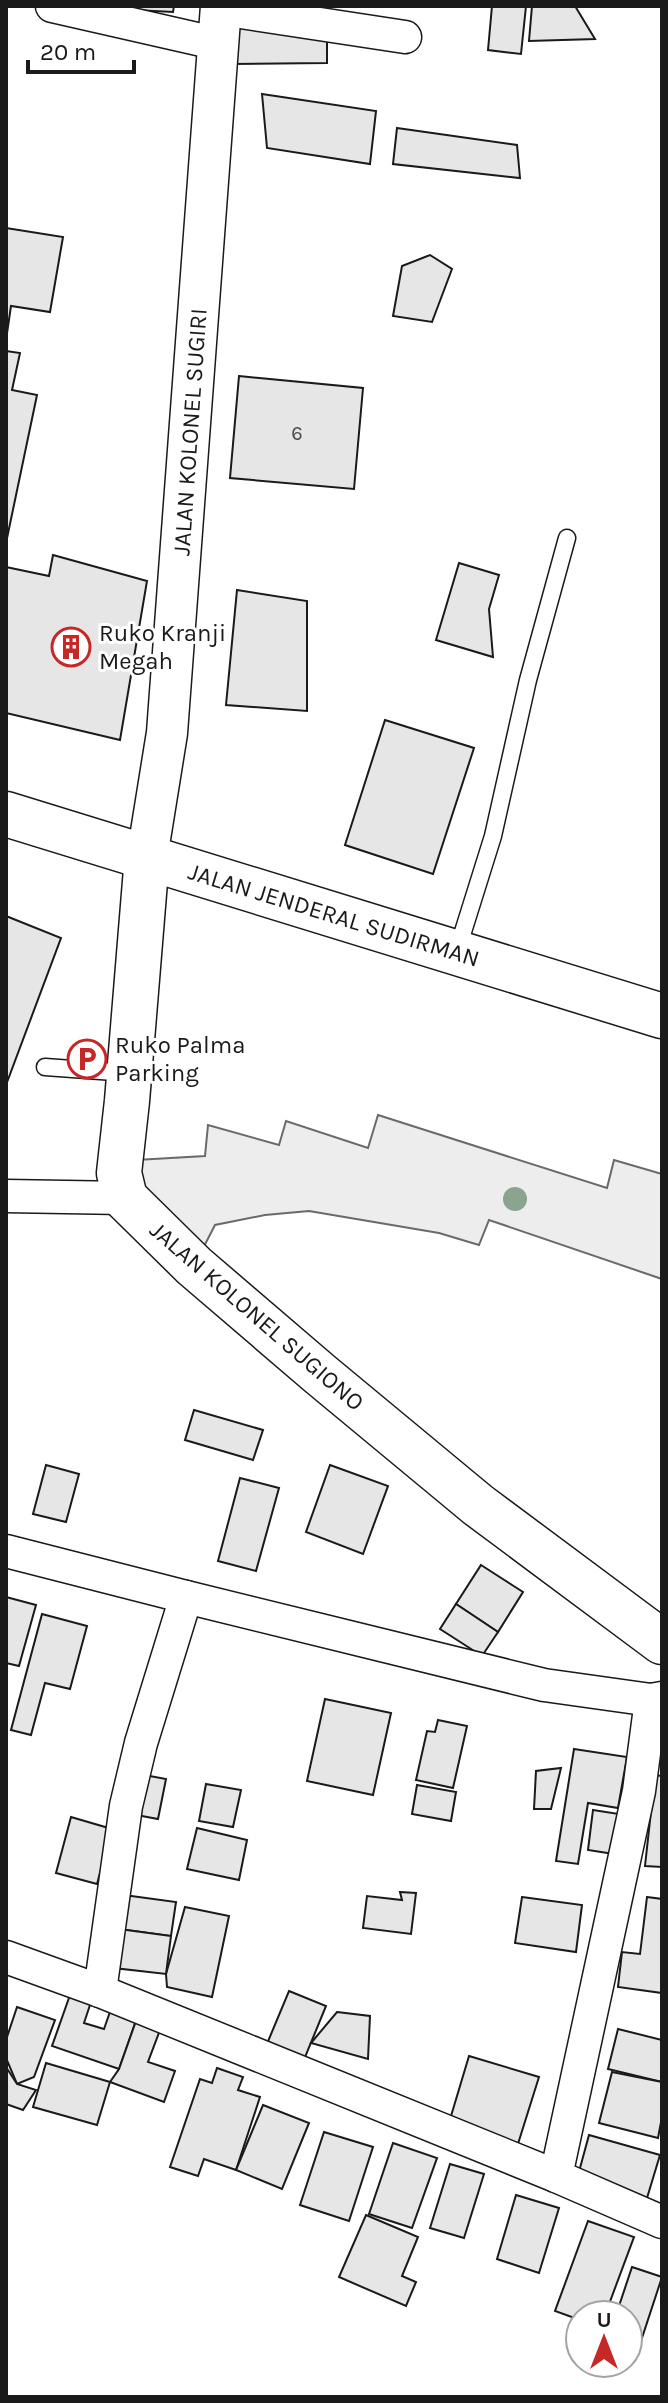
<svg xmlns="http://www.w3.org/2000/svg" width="668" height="2403" font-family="Karla,sans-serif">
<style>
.built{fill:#ededed;stroke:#6a6a6a;stroke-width:2}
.building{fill:#e6e6e6;stroke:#1a1a1a;stroke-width:2}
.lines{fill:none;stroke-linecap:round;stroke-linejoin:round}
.service-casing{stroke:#1a1a1a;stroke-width:19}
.minor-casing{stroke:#1a1a1a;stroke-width:35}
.tertiary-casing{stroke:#1a1a1a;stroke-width:43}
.secondary-casing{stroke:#1a1a1a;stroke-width:47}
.primary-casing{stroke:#1a1a1a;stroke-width:47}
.service{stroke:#fff;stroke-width:16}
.minor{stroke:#fff;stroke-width:32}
.tertiary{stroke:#fff;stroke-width:40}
.secondary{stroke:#fff;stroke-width:44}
.primary{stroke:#fff;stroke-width:44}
.tree{fill:#8aa48f}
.labels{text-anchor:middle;stroke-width:6;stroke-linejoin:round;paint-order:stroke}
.number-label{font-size:20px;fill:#4d4d4d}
.street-label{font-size:24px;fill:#1a1a1a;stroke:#fff}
.poi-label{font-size:24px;fill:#1a1a1a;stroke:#fff;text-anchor:start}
</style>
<rect width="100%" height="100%" fill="#fff"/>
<polygon class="built" points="378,1115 607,1188 614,1160 662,1174 662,1279 489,1220 479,1245 439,1233 309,1211 265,1215 215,1225 194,1266 119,1173 136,1160 205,1156 208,1125 279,1145 286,1121 368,1148"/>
<g class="building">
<polygon points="96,6 174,6 173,12 96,8"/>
<polygon points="492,6 526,6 521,54 488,50"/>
<polygon points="532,6 575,6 595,39 529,41"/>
<polygon points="239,24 327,34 327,63 232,64"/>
<polygon points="262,94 376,111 370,164 267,148"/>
<polygon points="397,128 517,145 520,178 393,164"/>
<polygon points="6,228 63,237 50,312 11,306 6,340"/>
<polygon points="430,255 452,269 432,322 393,316 402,266"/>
<polygon points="6,351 20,353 12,390 37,395 6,543"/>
<polygon points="239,376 363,388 354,489 230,478"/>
<polygon points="53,555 147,581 120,740 6,713 6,567 49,576"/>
<polygon points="459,563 499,575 489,609 493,657 436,640"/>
<polygon points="237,590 307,601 307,711 226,705"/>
<polygon points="385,720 474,748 433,874 345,845"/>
<polygon points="6,916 61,938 6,1085"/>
<polygon points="194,1410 263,1430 253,1460 185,1440"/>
<polygon points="46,1465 79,1474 66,1522 33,1514"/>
<polygon points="330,1465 388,1486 363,1554 306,1532"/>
<polygon points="240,1478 279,1488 256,1571 218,1561"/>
<polygon points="481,1565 523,1592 498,1632 456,1604"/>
<polygon points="6,1597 36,1605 19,1666 6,1663"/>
<polygon points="456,1604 498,1632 482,1656 440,1629"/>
<polygon points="42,1614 87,1626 70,1689 45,1683 31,1735 11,1730"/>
<polygon points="325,1699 391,1713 373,1795 307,1781"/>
<polygon points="438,1720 467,1726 453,1788 416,1780 427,1731 435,1732"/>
<polygon points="574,1749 627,1757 618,1808 588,1803 578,1864 556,1861"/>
<polygon points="561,1768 551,1809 534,1809 536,1771"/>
<polygon points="139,1774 166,1779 158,1819 131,1814"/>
<polygon points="655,1775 662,1776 662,1867 645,1866"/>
<polygon points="206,1784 241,1790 233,1827 199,1821"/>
<polygon points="417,1785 456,1792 451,1821 412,1814"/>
<polygon points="593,1810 619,1814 614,1854 588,1850"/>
<polygon points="71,1817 112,1829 97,1884 56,1873"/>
<polygon points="197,1828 247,1840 239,1880 187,1869"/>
<polygon points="400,1892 416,1893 411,1934 363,1928 367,1896 402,1900"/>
<polygon points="124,1895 176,1902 171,1936 119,1929"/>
<polygon points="522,1897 582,1905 576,1952 515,1943"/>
<polygon points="647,1897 662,1899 662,1993 618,1987 622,1952 640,1954"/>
<polygon points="185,1907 229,1916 212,1997 167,1987 166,1974"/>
<polygon points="119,1929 171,1936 166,1974 114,1968"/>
<polygon points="289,1991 326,2006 301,2067 264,2051"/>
<polygon points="70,1995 91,2002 84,2023 104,2029 111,2009 137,2018 119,2069 52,2046"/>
<polygon points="17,2007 55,2020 34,2077 17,2084 6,2058 6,2040"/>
<polygon points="337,2012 370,2016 368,2059 311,2043"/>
<polygon points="137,2018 160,2030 148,2062 175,2071 164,2102 110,2082 119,2069"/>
<polygon points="618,2029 662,2040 662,2082 608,2069"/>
<polygon points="469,2056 539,2077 517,2147 448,2126"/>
<polygon points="46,2063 110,2082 97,2125 33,2107"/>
<polygon points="6,2067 17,2084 36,2090 23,2110 6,2104"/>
<polygon points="217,2068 243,2077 238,2090 260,2097 236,2170 204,2159 198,2176 170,2167 200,2079 212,2083"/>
<polygon points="612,2072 662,2082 662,2117 658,2138 599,2123"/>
<polygon points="263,2105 309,2123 282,2189 236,2170"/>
<polygon points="324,2132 373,2147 349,2221 300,2205"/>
<polygon points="589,2135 660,2155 647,2198 577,2179"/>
<polygon points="393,2143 437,2158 412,2228 369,2214"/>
<polygon points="450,2164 484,2174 464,2238 430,2228"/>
<polygon points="516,2195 559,2208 539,2273 497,2259"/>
<polygon points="366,2215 418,2237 402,2276 416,2282 406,2306 339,2277"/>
<polygon points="588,2221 634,2237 605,2315 580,2315 580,2320 555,2311"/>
<polygon points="632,2267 662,2277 641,2341 628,2337 628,2315 616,2315"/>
</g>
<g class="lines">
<g class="service-casing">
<g id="service">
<polyline points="457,951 493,836 528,680 567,538"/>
<polyline points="45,1067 128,1073"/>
</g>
</g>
<g class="minor-casing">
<g id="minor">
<polyline points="52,6 219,44"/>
<polyline points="221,9 405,37"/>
<polyline points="6,1196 125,1198"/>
<polyline points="6,1551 186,1597 544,1685 651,1700 662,1698"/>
<polyline points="6,1957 100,1991 556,2176 662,2222"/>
<polyline points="100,1991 126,1806 141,1743 186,1597"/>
<polyline points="556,2176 639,1791 651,1700"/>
</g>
</g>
<g class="tertiary-casing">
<polyline id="tertiary" points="147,857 167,733 221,6"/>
</g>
<g class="secondary-casing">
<polyline id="secondary" points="147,857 127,1101 119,1173 125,1198 194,1266 320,1374 478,1505 662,1642"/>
</g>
<g class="primary-casing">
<polyline id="primary" points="6,814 662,1016"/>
</g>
<use href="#service" class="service"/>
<use href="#minor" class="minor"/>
<use href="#tertiary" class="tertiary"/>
<use href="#secondary" class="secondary"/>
<use href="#primary" class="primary"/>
</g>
<circle class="tree" cx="515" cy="1199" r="12"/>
<defs>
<g id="building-ring" transform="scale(2)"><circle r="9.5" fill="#fff" stroke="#c62828" stroke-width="1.5"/><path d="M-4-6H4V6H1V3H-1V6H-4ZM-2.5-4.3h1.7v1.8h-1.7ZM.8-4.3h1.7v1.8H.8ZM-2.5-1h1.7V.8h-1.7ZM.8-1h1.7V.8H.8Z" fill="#c62828"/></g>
<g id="parking-ring" transform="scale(2)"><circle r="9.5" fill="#fff" stroke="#c62828" stroke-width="1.5"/><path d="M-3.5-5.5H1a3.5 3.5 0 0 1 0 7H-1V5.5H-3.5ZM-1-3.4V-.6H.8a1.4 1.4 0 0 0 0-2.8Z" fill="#c62828"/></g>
</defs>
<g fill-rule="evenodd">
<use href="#building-ring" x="71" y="647"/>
<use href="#parking-ring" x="87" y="1059"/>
</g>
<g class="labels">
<g class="number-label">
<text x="297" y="440">6</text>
</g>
<g class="street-label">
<text transform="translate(190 432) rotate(-86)" y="8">JALAN KOLONEL SUGIRI</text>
<text transform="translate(334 915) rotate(17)" y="8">JALAN JENDERAL SUDIRMAN</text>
<text transform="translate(257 1316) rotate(41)" y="8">JALAN KOLONEL SUGIONO</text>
</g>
<g class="poi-label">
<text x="99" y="641">Ruko Kranji<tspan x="99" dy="28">Megah</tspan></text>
<text x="115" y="1053">Ruko Palma<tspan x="115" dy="28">Parking</tspan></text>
</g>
</g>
<rect width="668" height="2403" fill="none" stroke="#1a1a1a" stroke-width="16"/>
<g transform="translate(604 2339)"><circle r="38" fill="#ffffff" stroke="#a3a3a3" stroke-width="2"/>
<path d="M0-6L14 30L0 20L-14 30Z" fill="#c62828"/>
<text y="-12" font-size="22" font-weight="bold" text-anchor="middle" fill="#1a1a1a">U</text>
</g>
<path d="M28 60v12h106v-12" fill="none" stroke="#1a1a1a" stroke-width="4"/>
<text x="40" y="60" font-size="24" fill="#1a1a1a" stroke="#ffffff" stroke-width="6" paint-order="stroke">20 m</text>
</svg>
